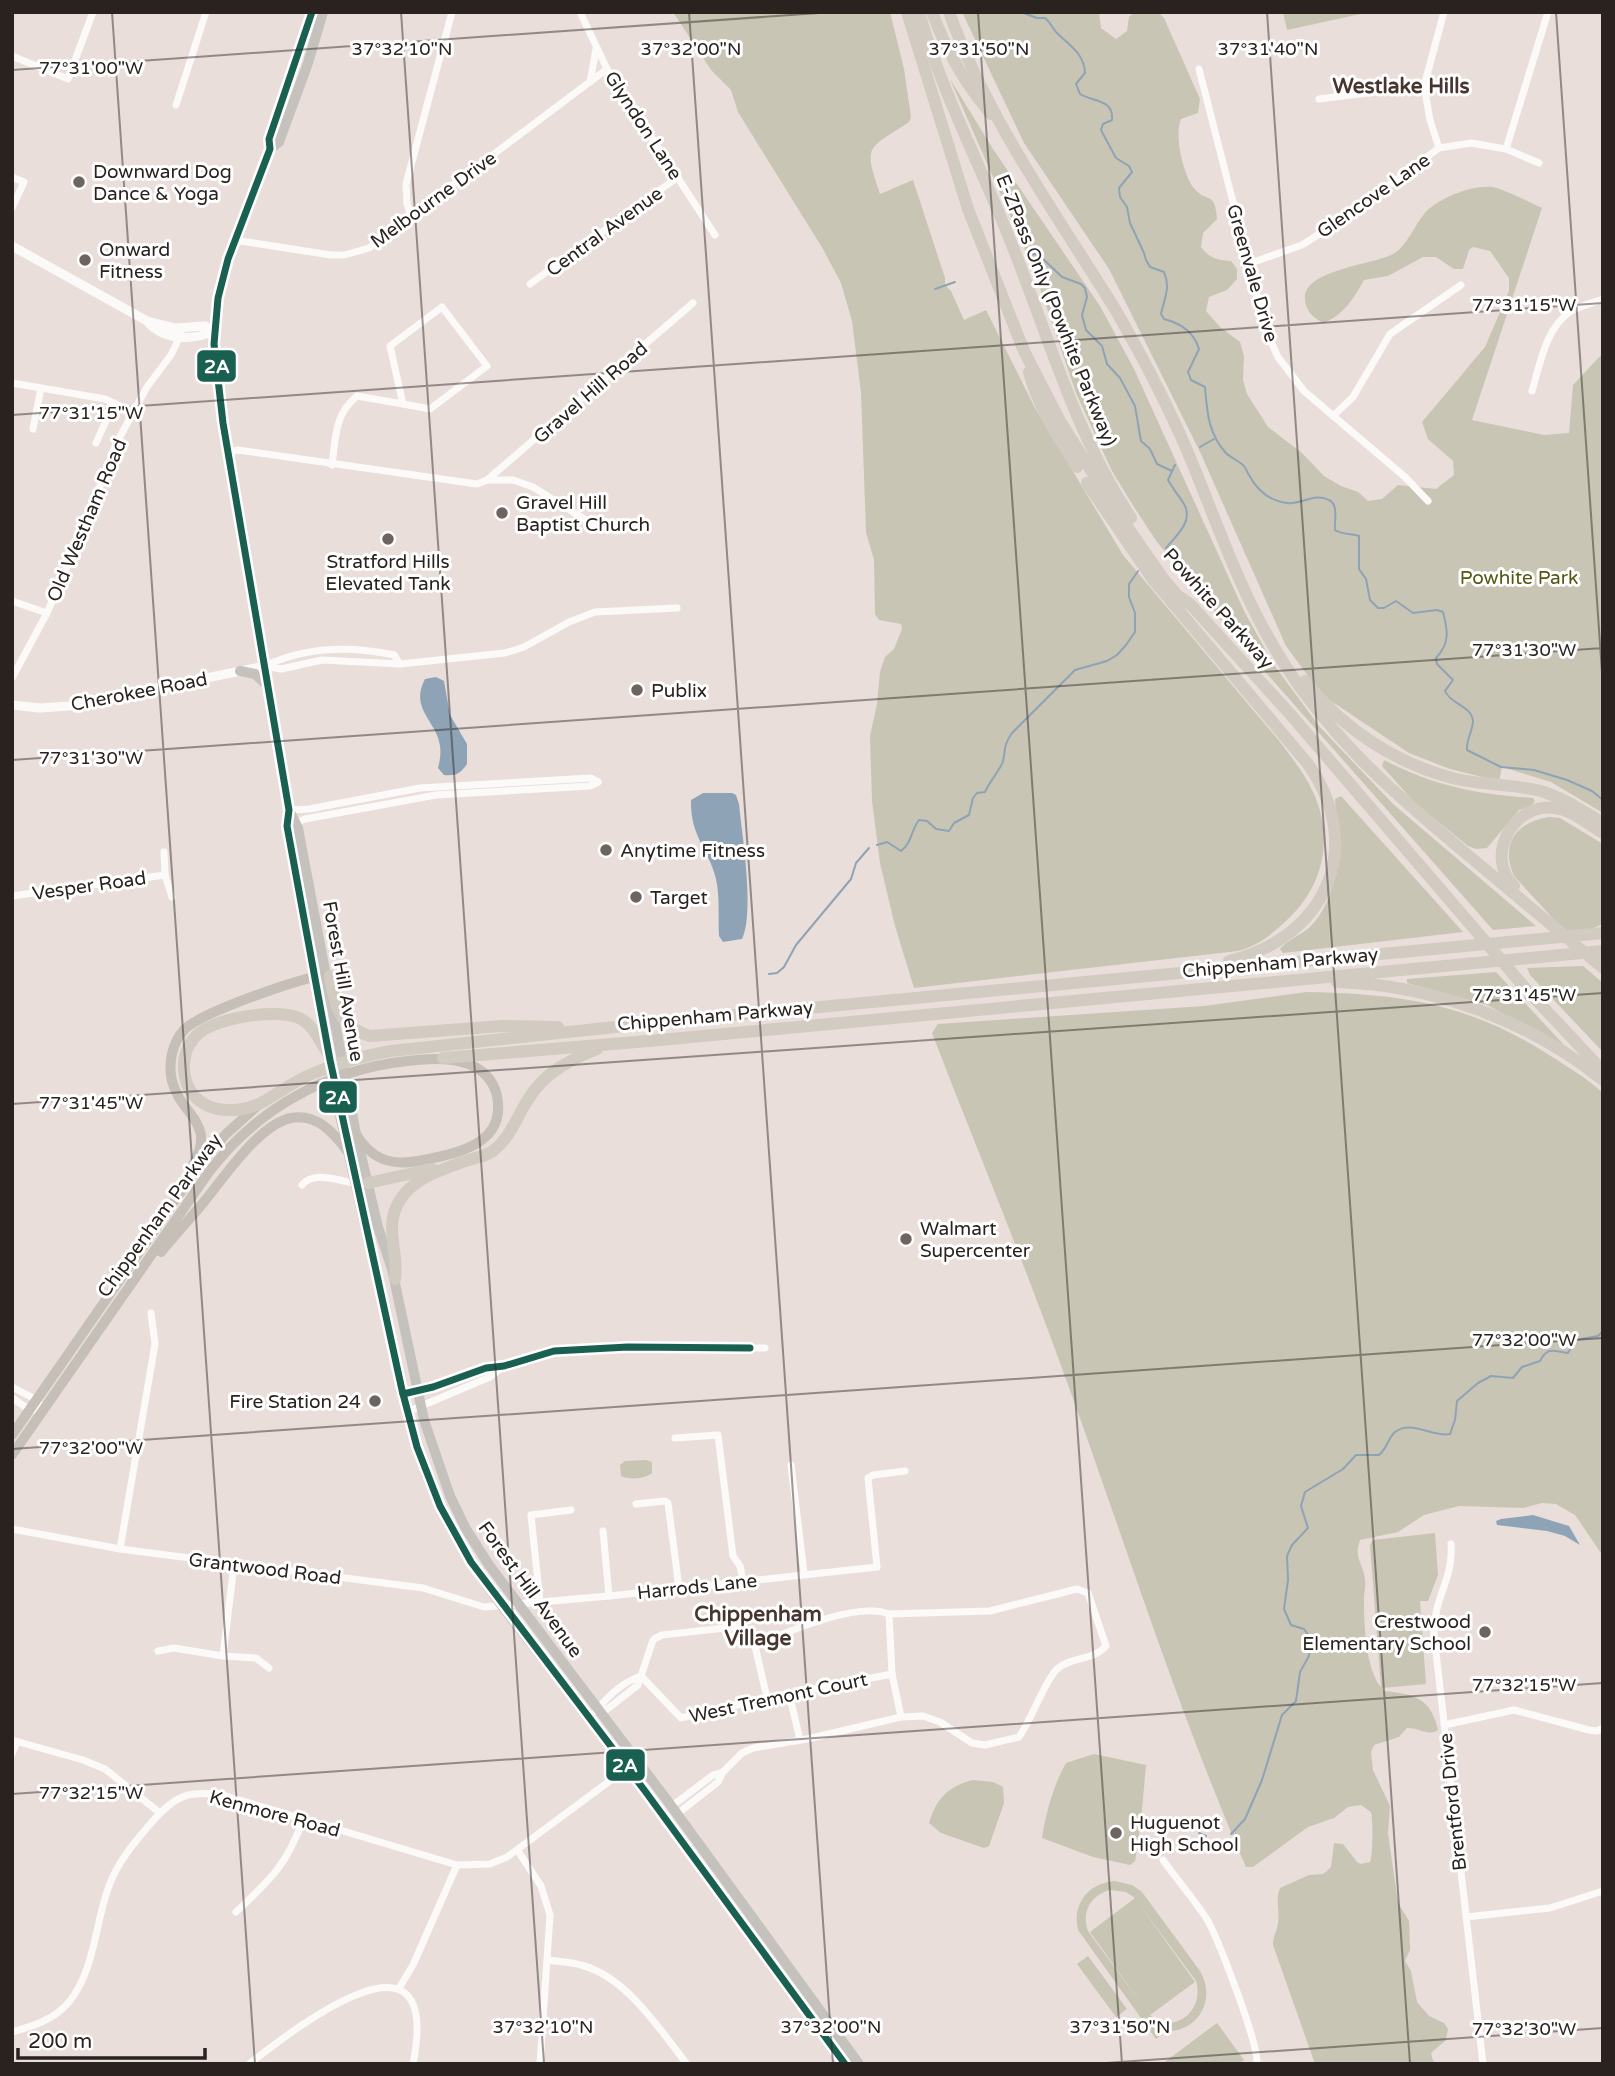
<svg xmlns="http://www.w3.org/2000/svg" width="1615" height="2076" font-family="'Varela Round',sans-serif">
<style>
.green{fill:#c8c5b4;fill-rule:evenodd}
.water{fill:#8fa3b7}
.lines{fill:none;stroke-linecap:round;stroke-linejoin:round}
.stream{stroke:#8fa3b7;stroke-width:2}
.minor{stroke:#fcfaf9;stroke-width:7}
.tertiary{stroke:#fcfaf9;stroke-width:9}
.secondary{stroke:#c5c2be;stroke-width:10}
.trunk{stroke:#c5bfb8;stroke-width:10}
.motorway{stroke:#d2cbc1;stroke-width:12}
.bus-1-casing{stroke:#fff;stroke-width:12}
.bus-1{stroke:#1a6051;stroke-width:7}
.ticks{fill:none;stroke:#29221f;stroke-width:2;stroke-opacity:0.45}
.poi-dot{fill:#6d6460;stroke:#fff;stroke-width:2.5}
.labels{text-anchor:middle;stroke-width:6;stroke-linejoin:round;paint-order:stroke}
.street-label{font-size:19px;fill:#29221f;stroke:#fff}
.poi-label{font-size:19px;fill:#29221f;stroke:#fff;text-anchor:start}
.park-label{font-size:19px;fill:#525812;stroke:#fff}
.neighbourhood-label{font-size:21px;font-weight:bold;fill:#473630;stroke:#fff}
.ticks-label{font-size:18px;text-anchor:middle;fill:#29221f;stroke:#fff;stroke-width:6;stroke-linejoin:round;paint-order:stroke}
.line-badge{stroke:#fff;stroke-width:2.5}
.badge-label{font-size:19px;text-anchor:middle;font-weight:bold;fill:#fff}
</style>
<rect width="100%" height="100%" fill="#eadeda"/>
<g class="green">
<path d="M673,12H890L904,69L911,117L909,122C867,150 863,144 880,194L913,180L945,278V285L951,291L964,320L986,310L1035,408L1123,555L1280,742C1292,758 1305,774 1313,792C1334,837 1324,886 1287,920C1272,934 1258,946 1238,951L914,988L895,926L880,863L872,801L870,736L877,704L880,672L885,657L894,649L902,629L901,624L879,620L875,614L874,560L866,532L861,393L852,321L841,283L823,249L738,112L731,90L711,70Z"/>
<path d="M962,12H1099L1101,28L1116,39L1127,31L1129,17L1134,12H1158L1164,18L1200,99L1198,113L1181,119C1174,135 1183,173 1193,187C1207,205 1215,189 1217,219L1203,233L1201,247C1210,259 1218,260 1231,261L1237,269V279L1227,290L1209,297L1206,311L1220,327L1240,342L1244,356L1243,380L1247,394L1268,427L1302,453L1324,476L1341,486L1358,492L1368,501L1382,499L1398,485L1436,489L1454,475L1453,461L1428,439L1422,422L1485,347L1509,291V278L1490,251L1473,247L1469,250L1463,269H1454L1436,257H1423L1388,276L1364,280C1354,298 1343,316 1323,323C1313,317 1306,312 1305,299C1303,269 1375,265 1395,253C1407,245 1415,225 1424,214C1437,198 1477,182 1497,188C1512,193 1527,201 1542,208L1472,420L1544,435L1569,433L1573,385L1603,353V813L1551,782L1502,767L1499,781L1450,769L1409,753L1322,695L1286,646L1201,454L1109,269L1024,143Z"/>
<polygon points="1283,12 1370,12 1287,30"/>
<polygon points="950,79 993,149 1100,306 1134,369 1244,611 1274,665 1319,726 1393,804 1536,926 1493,930 1246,650 1157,542 1134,507 1112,471 1076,393 1034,270"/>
<path d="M1384,760C1434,786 1476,794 1533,798L1535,801L1531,806L1519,810L1487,848L1476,849L1468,846L1414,802L1382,766Z"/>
<path d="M1341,796L1463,932L1283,953L1280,949C1288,939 1302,935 1311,926C1336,900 1341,855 1338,821C1337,813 1335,806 1335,799Z"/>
<path d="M1549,817L1560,818L1603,844V924L1571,938L1514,876C1500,844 1516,822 1549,817Z"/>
<polygon points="1583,966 1603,983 1603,1052 1530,975 1527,968"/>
<polygon points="1496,972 1565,1046 1487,1005 1407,983 1407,979"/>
<path d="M1307,992C1405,994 1471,1004 1554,1058C1571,1069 1588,1079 1603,1093V1556L1575,1515L1556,1504L1542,1503L1523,1508L1459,1506L1424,1515L1398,1532L1360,1540C1353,1560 1364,1563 1365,1581C1366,1587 1364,1592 1364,1597C1364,1622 1365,1668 1381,1687L1370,1545L1373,1540L1435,1533L1438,1575L1428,1601H1420L1426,1684L1382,1688L1384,1691C1413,1694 1431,1697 1438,1730C1429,1737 1418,1727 1407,1728L1399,1737L1374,1745L1371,1752L1373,1770L1390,1806L1388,1833L1398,1903L1409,1921L1410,1950L1405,1961L1411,1971L1417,2002L1429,2016L1444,2023L1448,2029L1446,2040L1431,2053L1433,2061L1438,2064H1315L1273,1945C1273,1936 1277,1931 1278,1923C1280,1910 1275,1900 1280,1888L1309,1875L1323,1874L1327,1871L1331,1867L1334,1843L1343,1844L1357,1862L1361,1864L1370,1862C1373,1855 1373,1820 1371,1812L1361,1805L1348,1807L1334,1818L1308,1827L1253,1867H1246C1174,1702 1121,1529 1059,1360C1019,1250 974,1142 932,1033L938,1024L1204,1006Z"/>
<path d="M646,1460L652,1462V1473C645,1479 629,1480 621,1476L620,1465L625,1461Z"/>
<path d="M1094,1754L1146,1765C1143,1798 1141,1829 1135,1861L1130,1865L1093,1857L1042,1838C1046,1813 1053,1786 1066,1763Z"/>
<path d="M973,1780L993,1782L1003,1787L1004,1803L989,1846L984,1848L941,1833L929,1823C936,1799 948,1786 973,1780Z"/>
<path d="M1115,1881L1132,1885L1142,1892L1200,1971C1218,2002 1195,2035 1161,2031L1162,2034L1156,2039L1078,1930C1072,1904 1088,1883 1115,1881ZM1110,1890L1126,1892L1135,1898L1090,1932L1148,2013L1088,1931C1081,1912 1091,1895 1110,1890ZM1137,1901L1196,1981C1205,2010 1175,2036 1150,2015L1195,1982Z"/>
<polygon points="1088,1956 1127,2009 1116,2017 1077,1964"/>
<polygon points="1217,2023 1244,2060 1239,2064 1162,2064"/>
</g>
<g class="water">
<path d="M436,677L444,681L450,715L467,744V764C460,774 456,776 444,775L438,768C440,761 441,753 440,746C437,721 409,709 425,679Z"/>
<path d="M703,793H732L736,795L739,804C742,835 755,913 742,939L723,942L719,936C718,918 720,897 716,879C709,849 690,837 691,800Z"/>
<polygon points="1533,1515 1569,1526 1580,1545 1565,1536 1547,1531 1497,1525 1496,1521 1501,1519"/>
</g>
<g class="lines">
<g class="stream">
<path d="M1021,12L1037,18H1045C1050,22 1052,27 1056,32C1069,45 1084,53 1085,73L1076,84L1080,94C1093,102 1114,99 1112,120L1103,124L1101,130L1116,158L1129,166L1132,172L1119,188L1120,197L1127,207L1130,223L1144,253L1146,260L1150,267L1164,272C1171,288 1164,299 1161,314L1164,319C1180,323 1194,332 1199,349L1188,372L1191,380L1205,387C1207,411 1208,434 1226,453C1231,458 1239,461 1244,466C1246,469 1247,472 1249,475C1257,490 1269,501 1287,503C1301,505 1315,492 1329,500C1339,505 1334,521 1335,530C1342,535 1351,533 1359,536V569L1366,579L1370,600L1378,608H1384L1396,601L1413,613L1437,610L1443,612C1448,631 1450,643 1436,658L1437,664L1453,680L1445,691C1450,704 1472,706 1473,721C1473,730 1466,740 1467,750L1501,767L1534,770L1567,780L1592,791L1603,800"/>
<polyline points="1031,255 1035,254 1041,257 1062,277 1081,284 1085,288 1087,297 1082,315 1086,330 1102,346 1107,364 1120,378 1135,406 1141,441 1150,449 1157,464 1172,471"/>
<polyline points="935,289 955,282"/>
<polyline points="1200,447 1214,439"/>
<path d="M1166,548C1176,536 1194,521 1184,504C1179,496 1173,489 1168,480L1175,465"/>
<path d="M877,845L887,842L901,851C912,843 911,830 919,820L927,821L936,829L949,831L954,823L969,815L973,798L977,793L985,792C989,782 1001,769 1003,761C1006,748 1003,746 1012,733L1075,670L1107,661L1117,655L1126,645L1135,632V613L1129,597V584L1138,571"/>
<polyline points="769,974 777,973 784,967 796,945 851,879 856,863 869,848"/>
<polyline points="1199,1833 1206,1836"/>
<path d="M1231,1834L1245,1819L1262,1780L1282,1715L1296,1701L1300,1672L1309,1656L1310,1637L1304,1629L1291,1625L1284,1609L1288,1580L1287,1556L1292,1545L1308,1528L1301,1506L1305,1492L1343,1469L1356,1455H1379C1387,1449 1388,1438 1395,1432C1411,1419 1433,1438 1450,1434L1455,1420L1457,1401L1478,1383L1491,1376L1513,1378L1522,1367L1540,1361C1548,1346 1553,1351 1568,1353L1575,1340L1598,1336L1603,1331"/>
</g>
<g class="minor">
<polyline points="580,12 607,69 715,235"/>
<polyline points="12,56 68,79 93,12"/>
<polyline points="1199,69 1266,331 1278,357 1304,391 1405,477 1428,501"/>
<polyline points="590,82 596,49"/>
<polyline points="1319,99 1424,86"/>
<polyline points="176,105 206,12"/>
<polyline points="1439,148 1430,120 1424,86 1444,12"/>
<polyline points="1506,149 1548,12"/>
<polyline points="12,177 24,182 12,208"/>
<polyline points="411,216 407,204 406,184 452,12"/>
<polyline points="234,240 331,255 344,255 369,248 607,69"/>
<polyline points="1248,264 1302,245 1346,217 1439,148 1471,143 1506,149 1539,163"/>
<polyline points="530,284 678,177"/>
<polygon points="442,307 487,366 430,409 403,404 390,346"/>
<polyline points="12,383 105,399 133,412"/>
<path d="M1532,391C1540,364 1546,327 1571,311C1581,306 1592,303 1603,299"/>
<polyline points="1333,416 1353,397 1390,334 1461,285"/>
<polyline points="33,429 41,388"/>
<polyline points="96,443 114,403"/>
<polyline points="228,452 238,450 477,484 487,480 693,303"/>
<path d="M332,465C336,437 334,415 357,396L403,404"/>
<polyline points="487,480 513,480 533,487 602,530"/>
<polyline points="12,601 47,613"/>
<polyline points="265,666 281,669 322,660 400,664 505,653 524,647 569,622 595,612 677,608"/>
<path d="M265,666C305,647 351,646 394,655L400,664"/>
<polyline points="12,678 47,613 88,518 116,444 147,387 171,355 181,334"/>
<polyline points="289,810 309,809 420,788 591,778 598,782"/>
<polyline points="292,824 305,819 436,795 590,786 598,782"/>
<polyline points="164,852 165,875 172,897"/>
<polyline points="12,896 165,875"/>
<path d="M302,1185C314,1170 338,1181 355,1183"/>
<polyline points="12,1387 37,1400 43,1411"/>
<polyline points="403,1394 433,1387 486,1368 504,1366 528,1357 554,1351 580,1348 628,1347 765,1348"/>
<polyline points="12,1398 30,1410 43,1411"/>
<polyline points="407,1412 490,1377 504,1366"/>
<polyline points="675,1438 718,1435 733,1556 740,1566 743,1581"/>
<polyline points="791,1465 804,1573"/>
<polyline points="636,1504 665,1501 668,1503 679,1588"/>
<polyline points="12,1529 120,1549 423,1588 484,1607 609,1596 877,1567 868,1478 873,1475 905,1471"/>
<polyline points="603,1531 609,1596"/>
<path d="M1451,1544C1454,1579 1433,1598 1434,1635L1483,2064"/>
<polyline points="120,1549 155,1344 151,1313"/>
<polyline points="540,1602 531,1515 571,1510"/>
<polyline points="889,1614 892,1674 901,1717"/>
<polyline points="755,1646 767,1698"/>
<polyline points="158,1651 174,1648 223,1656 256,1658 269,1668"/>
<polyline points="223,1656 234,1565"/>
<polyline points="641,1676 681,1718 767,1698 892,1674"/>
<polyline points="789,1693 800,1740"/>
<path d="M598,1709L606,1710L638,1685L652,1643L654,1639L662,1635L734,1627L738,1628L755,1646C786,1632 858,1601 889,1614L990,1611L1077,1589L1088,1593L1106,1646C1093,1661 1072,1656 1057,1669C1044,1682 1032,1719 1019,1737L985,1745L972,1743L940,1722L923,1716L901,1717L807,1739L753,1748L742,1753L723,1772L713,1775L672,1806"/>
<path d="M596,1711C607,1697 623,1682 641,1676"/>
<polyline points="1444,1725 1514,1710 1589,1730 1597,1731 1603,1728"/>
<polyline points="12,1740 83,1760 105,1769 160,1813"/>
<polyline points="12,1754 17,1742"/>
<polyline points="677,1814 718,1782 723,1772"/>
<polyline points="518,1851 541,1886 550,1915 540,2064"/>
<path d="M1163,1860C1177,1880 1195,1900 1208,1921C1219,1942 1259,2044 1257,2064"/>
<path d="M236,1912C271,1879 286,1866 303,1820"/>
<polyline points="1466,1917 1550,1908 1603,1891"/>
<path d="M549,1960C559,1962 571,1962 581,1965C627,1977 659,2029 687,2064"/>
<polyline points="399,1988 413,1965 457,1865"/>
<path d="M12,2032C33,2026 54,2020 69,2002C95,1970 95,1923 109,1886C118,1861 135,1842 151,1823C175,1795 190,1789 226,1796L457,1865L490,1864L507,1857L630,1766"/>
<path d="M249,2064C298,2026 443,1913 413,2064"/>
</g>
<g class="tertiary">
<polyline points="12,246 147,321 175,328 205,326 214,331"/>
<path d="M147,321C164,341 192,341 214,331"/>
<polyline points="12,705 40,708 69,706 265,666"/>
</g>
<g class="secondary">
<polyline points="323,12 308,63 279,142 270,149 228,259 218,298 214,344 223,423 289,810 298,828 356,1134 378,1227 392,1269 424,1420 450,1496 466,1529 489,1565 667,1800 859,2064"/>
<polyline points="270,149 269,139 312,12"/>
<polyline points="240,671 255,674 268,686"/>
<path d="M289,811L287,826L292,858L335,1093L407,1412C417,1451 430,1490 450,1526C488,1597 545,1658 593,1722C677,1836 762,1949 845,2064"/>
</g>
<g class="trunk">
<path d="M191,1168C219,1122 181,1117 172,1081C168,1063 172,1043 184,1030C201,1012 298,979 325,975"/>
<path d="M161,1252C175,1235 189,1220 203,1203C224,1178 258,1125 291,1118C317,1113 334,1133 348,1152"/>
<polyline points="12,1435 203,1160 226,1134 256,1107"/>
<path d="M12,1455L209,1172C258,1108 327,1070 407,1061C431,1059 453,1056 475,1067C486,1073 494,1083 497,1096C507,1145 455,1154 418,1161C390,1166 371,1159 356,1134"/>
</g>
<g class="motorway">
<polyline points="907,12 968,209 1024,351 1060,421 1115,509 1162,577 1177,595 1191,605 1290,714 1526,989 1603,1071"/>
<path d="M919,12C941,91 980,164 1010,240C1048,334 1074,432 1131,518"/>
<path d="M932,12C946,50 965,84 991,114"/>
<path d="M949,12C987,118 1056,214 1115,309C1142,356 1168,405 1189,455C1218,525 1242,598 1283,662C1335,743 1396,795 1469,856C1513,893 1558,930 1603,968"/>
<path d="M1029,372C1038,407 1058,437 1077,467"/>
<path d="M1087,483L1154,581L1308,764C1367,848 1325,938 1229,961"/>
<path d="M1305,681C1343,729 1396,764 1456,779C1484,785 1513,784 1541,791C1563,798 1583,811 1603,823"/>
<path d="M1514,886C1484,857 1513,802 1555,808C1572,810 1588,824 1603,833"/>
<path d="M330,976C336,1005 337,1026 370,1036L502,1026L558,1027"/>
<path d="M1337,982C1433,985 1528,1020 1603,1080"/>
<path d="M327,1052C319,1040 314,1026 301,1019C279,1007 210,1018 195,1037C185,1048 182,1062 185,1077C193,1113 234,1117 263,1102C280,1092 296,1080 314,1073C339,1063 365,1055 391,1051L671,1021L1603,933"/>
<polyline points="443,1058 660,1040 1603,951"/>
<polyline points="368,1183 432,1169"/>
<path d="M395,1279C399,1251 383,1227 400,1200C414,1177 444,1169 468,1160C476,1158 486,1156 493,1151C511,1137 517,1116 529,1098C545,1072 570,1060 597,1049"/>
</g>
<g class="bus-1-casing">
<g id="bus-1">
<polyline points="312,12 269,139 270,149 228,259 218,298 214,344 223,423 289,810 287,826 330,1060 402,1390 417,1447 440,1506 471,1562 645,1791 845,2064"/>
<polyline points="403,1394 433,1387 486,1368 504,1366 554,1351 628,1347 750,1348"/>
</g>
</g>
<use href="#bus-1" class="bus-1"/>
</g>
<path class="ticks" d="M112,12L255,2064M401,12L544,2064M689,12L833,2064M978,12L1122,2064M1267,12L1410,2064M1556,12L1603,687M12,70L833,12M12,415L1603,303M12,760L1603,648M12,1104L1603,993M12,1449L1603,1338M12,1794L1603,1683M1092,2064L1603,2028"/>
<g class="poi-dot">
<circle cx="79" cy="182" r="7"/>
<circle cx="85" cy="260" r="7"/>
<circle cx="502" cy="513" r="7"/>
<circle cx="388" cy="539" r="7"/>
<circle cx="637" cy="690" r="7"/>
<circle cx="606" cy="850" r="7"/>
<circle cx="636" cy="897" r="7"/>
<circle cx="906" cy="1239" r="7"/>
<circle cx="375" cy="1401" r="7"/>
<circle cx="1485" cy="1632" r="7"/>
<circle cx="1116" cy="1833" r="7"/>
</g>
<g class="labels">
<g class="street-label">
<text transform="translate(644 125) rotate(57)" y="7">Glyndon Lane</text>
<text transform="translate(1373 195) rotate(-35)" y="7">Glencove Lane</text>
<text transform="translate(433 199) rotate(-36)" y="7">Melbourne Drive</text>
<text transform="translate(604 231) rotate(-36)" y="7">Central Avenue</text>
<text transform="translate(1253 273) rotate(74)" y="7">Greenvale Drive</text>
<text transform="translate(1057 310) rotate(68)" y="7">E-ZPass Only (Powhite Parkway)</text>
<text transform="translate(590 392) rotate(-41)" y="7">Gravel Hill Road</text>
<text transform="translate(86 520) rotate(-67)" y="7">Old Westham Road</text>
<text transform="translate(1219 608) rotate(48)" y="7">Powhite Parkway</text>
<text transform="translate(139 691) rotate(-11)" y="7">Cherokee Road</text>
<text transform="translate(89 885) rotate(-8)" y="7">Vesper Road</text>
<text transform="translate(1280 962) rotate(-5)" y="7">Chippenham Parkway</text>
<text transform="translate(344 981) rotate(80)" y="7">Forest Hill Avenue</text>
<text transform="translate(715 1015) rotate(-5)" y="7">Chippenham Parkway</text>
<text transform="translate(159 1215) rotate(-54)" y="7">Chippenham Parkway</text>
<text transform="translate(265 1568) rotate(7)" y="7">Grantwood Road</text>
<text transform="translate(697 1586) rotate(-6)" y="7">Harrods Lane</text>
<text transform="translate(531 1589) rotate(54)" y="7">Forest Hill Avenue</text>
<text transform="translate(778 1697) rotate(-12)" y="7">West Tremont Court</text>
<text transform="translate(1452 1802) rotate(-96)" y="7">Brentford Drive</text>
<text transform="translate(275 1813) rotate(15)" y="7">Kenmore Road</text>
</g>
<g class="poi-label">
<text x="93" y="178">Downward Dog<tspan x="93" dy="22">Dance &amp; Yoga</tspan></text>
<text x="99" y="256">Onward<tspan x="99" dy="22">Fitness</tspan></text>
<text x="516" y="509">Gravel Hill<tspan x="516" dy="22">Baptist Church</tspan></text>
<text x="388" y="568" text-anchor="middle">Stratford Hills<tspan x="388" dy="22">Elevated Tank</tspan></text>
<text x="651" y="697">Publix</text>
<text x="620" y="857">Anytime Fitness</text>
<text x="650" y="904">Target</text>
<text x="920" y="1235">Walmart<tspan x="920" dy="22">Supercenter</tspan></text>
<text x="361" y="1408" text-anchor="end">Fire Station 24</text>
<text x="1471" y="1628" text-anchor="end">Crestwood<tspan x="1471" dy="22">Elementary School</tspan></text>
<text x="1130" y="1829">Huguenot<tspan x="1130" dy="22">High School</tspan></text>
</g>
<g class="park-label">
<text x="1519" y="584">Powhite Park</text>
</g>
<g class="neighbourhood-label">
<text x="1401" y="93">Westlake Hills</text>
<text x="758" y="1621">Chippenham<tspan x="758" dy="24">Village</tspan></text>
</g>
</g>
<g class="ticks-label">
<text x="402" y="55">37°32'10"N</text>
<text x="691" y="55">37°32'00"N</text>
<text x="979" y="55">37°31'50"N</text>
<text x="1268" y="55">37°31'40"N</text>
<text x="91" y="74">77°31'00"W</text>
<text x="1524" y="311">77°31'15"W</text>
<text x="91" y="419">77°31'15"W</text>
<text x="1524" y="656">77°31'30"W</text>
<text x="91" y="764">77°31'30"W</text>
<text x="1524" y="1001">77°31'45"W</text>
<text x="91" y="1109">77°31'45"W</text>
<text x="1524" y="1346">77°32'00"W</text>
<text x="91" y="1454">77°32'00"W</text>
<text x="1524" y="1691">77°32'15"W</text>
<text x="91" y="1799">77°32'15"W</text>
<text x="543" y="2033">37°32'10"N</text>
<text x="831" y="2033">37°32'00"N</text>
<text x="1120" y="2033">37°31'50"N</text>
<text x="1524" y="2035">77°32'30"W</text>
</g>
<g class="line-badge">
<rect x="196" y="349" width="41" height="34" rx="7" fill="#1a6051"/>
<rect x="318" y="1080" width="40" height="34" rx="7" fill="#1a6051"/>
<rect x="605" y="1748" width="41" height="34" rx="7" fill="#1a6051"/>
</g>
<g class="badge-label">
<text x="217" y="373">2A</text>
<text x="338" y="1104">2A</text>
<text x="625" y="1772">2A</text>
</g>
<rect width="1615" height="2076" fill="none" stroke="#29221f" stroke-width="28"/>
<path d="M18 2048v10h187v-10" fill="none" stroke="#29221f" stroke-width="3.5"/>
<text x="28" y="2048" font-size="21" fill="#29221f" stroke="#ffffff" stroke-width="5" paint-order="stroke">200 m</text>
</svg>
